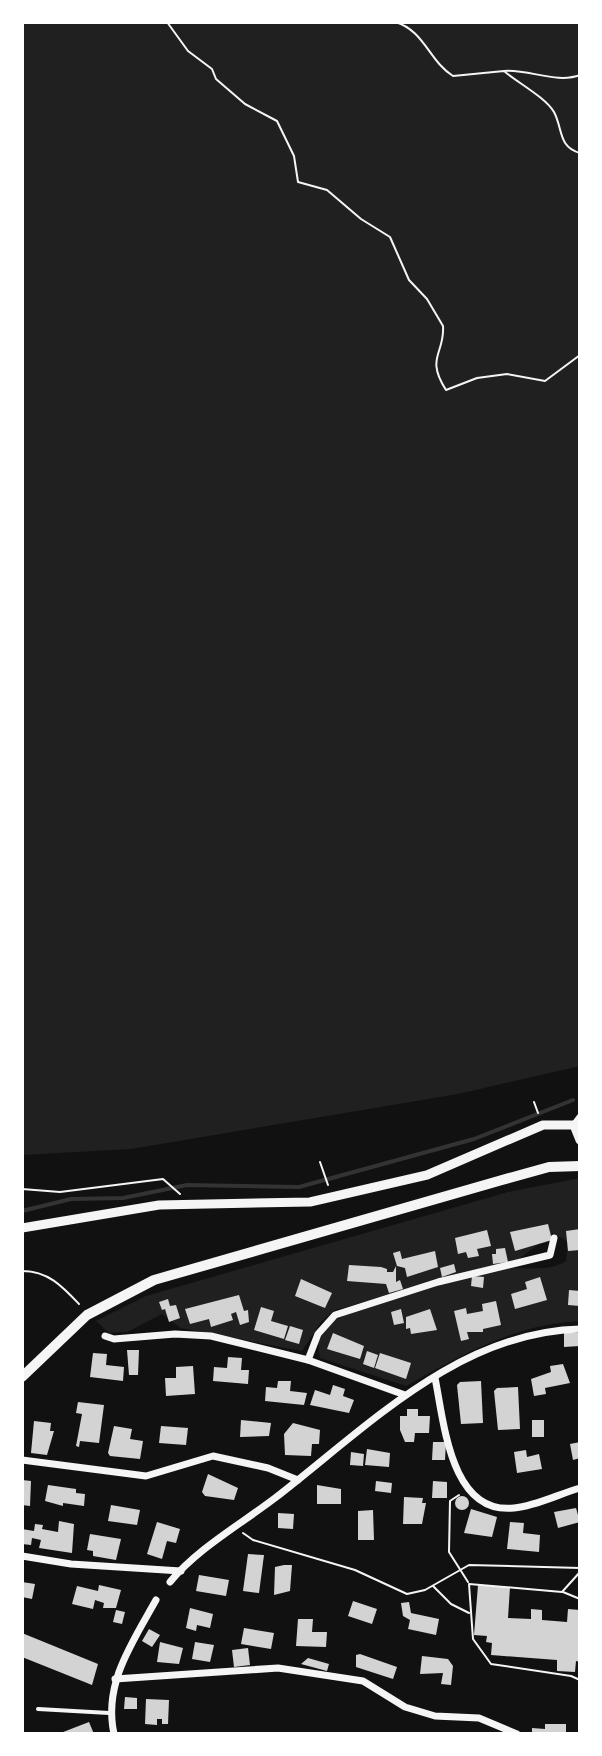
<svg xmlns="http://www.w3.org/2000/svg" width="602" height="1756" font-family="'Open Sans',sans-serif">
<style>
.green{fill:#202020}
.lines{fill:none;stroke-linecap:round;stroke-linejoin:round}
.stream{stroke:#333;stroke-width:4}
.building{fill:#d3d3d3}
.path{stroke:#f5f5f5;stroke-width:2}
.service{stroke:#f5f5f5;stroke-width:4}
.minor{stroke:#f5f5f5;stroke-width:7}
.tertiary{stroke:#f5f5f5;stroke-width:9}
.secondary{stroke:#f5f5f5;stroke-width:10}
</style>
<rect width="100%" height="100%" fill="#111"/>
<g class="green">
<polygon points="22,22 580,22 580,1066 458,1094 131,1149 22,1155"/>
<path d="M580,1178V1321C515,1324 462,1355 406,1386L320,1358L318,1342L330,1322C375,1301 456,1276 505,1269C527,1266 547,1273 566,1261L568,1242L553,1233L519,1259L335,1310L321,1322L302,1351L181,1328L162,1314L127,1332L109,1333L96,1321L146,1296L508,1192Z"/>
</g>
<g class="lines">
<polyline class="stream" points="22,1211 71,1199 123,1198 187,1185 299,1187 474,1139 573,1100"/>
</g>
<g class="building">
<polygon points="548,1224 552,1240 515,1251 510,1232"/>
<polygon points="580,1229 580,1250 568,1251 566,1231"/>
<polygon points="487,1230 491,1246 477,1249 479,1256 468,1258 466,1252 458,1254 455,1238"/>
<polygon points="505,1248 508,1262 493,1264 492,1254 496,1254 496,1249"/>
<polygon points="400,1251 402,1259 435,1251 438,1267 407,1277 405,1268 397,1266 393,1253"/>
<polygon points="454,1264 456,1272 442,1277 440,1268"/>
<polygon points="349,1265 381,1267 387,1269 387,1272 393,1272 396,1266 396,1282 400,1280 403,1289 389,1293 386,1284 347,1281"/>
<polygon points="472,1276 484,1277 483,1288 471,1286"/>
<polygon points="540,1277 547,1300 515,1309 511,1294 527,1289 525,1282"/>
<polygon points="301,1279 332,1293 325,1308 295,1296"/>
<polygon points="569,1290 580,1291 580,1306 568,1305"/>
<polygon points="239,1295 244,1311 248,1310 249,1322 240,1325 236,1312 231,1314 233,1320 211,1327 209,1319 190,1324 185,1309"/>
<polygon points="168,1299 170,1306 176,1305 180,1318 169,1322 165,1309 162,1310 159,1302"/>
<polygon points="496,1301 501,1325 483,1329 483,1332 467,1332 469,1339 461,1341 454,1311 466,1308 467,1314 483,1311 482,1304"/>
<polygon points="261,1307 274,1311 271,1321 288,1326 284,1339 254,1330"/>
<polygon points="401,1309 404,1323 394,1325 391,1312"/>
<polygon points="430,1309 437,1330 411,1334 410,1328 406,1329 406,1317"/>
<polygon points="290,1326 303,1330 299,1344 285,1340"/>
<polygon points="333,1333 364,1346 360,1359 327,1349"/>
<polygon points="564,1333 580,1333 580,1346 564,1347"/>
<polygon points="127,1350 139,1350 138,1375 129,1375"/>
<polygon points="367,1351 378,1355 374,1368 363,1364"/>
<polygon points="93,1353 107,1354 106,1365 124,1367 123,1381 90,1377"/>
<polygon points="380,1353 411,1363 406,1379 375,1368"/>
<polygon points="228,1357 242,1358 241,1370 249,1370 248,1384 213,1381 214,1367 227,1368"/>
<polygon points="563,1364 570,1383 545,1388 546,1394 534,1396 531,1379 551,1372 550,1366"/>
<polygon points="193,1366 195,1394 166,1396 165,1378 176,1378 176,1367"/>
<polygon points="278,1381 291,1381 290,1391 307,1393 304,1405 265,1401 266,1387 277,1388"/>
<polygon points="481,1381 483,1423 461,1424 457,1385 460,1382"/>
<polygon points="333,1385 345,1389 343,1396 354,1400 349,1413 310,1405 315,1390 330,1395"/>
<polygon points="518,1387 520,1429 498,1430 494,1391 497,1388"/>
<polygon points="78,1402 104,1405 99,1443 80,1441 79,1447 76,1446 82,1414 76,1413"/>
<polygon points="407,1409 418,1409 418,1416 430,1416 429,1433 415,1433 414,1442 405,1442 400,1430 400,1416 407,1416"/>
<polygon points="241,1420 271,1423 269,1436 240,1437"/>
<rect x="532" y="1420" width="12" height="17"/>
<polygon points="34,1421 51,1423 50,1431 54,1431 47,1455 31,1453"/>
<polygon points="293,1423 320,1430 319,1444 312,1444 311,1456 285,1455 284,1434"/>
<polygon points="114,1426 132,1429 130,1439 143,1441 140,1459 110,1456 108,1453"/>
<polygon points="161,1426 188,1428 186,1445 159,1443"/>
<polygon points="433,1442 446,1442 445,1460 432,1460"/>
<polygon points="580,1442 580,1458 573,1460 570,1444"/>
<polygon points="367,1449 390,1453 389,1467 365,1465"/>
<polygon points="526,1450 527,1457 539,1454 542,1469 517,1473 514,1452"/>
<polygon points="351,1452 364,1454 363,1466 350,1465"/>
<polygon points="208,1474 238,1488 234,1500 205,1496 202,1492"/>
<polygon points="22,1480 31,1481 30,1506 22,1505"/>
<polygon points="376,1481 392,1483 391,1493 375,1491"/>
<polygon points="433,1481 447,1482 447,1498 432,1498"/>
<polygon points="48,1485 76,1489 76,1493 85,1494 84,1506 63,1503 63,1506 45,1501"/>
<polygon points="317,1485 341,1489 341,1504 317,1504"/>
<circle cx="462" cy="1503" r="7"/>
<polygon points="404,1497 423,1498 422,1503 426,1503 422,1524 403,1524"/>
<polygon points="111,1505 140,1510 137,1525 108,1521"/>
<polygon points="576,1508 580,1522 558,1528 554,1512"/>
<polygon points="471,1509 497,1517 492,1537 464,1533"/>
<polygon points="373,1510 374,1540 358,1540 358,1511"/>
<polygon points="278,1513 294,1514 293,1529 278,1528"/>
<polygon points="59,1521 74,1524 72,1553 39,1548 41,1540 32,1538 31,1545 22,1544 22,1529 34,1531 35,1524 43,1525 42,1529 58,1532"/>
<polygon points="157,1522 180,1529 176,1543 167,1541 162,1559 147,1554"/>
<polygon points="510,1522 524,1523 523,1533 540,1535 539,1552 507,1549"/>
<polygon points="90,1534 121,1539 116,1560 93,1556 93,1551 87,1550"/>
<polygon points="248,1554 264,1555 259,1593 243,1591"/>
<polygon points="284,1565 292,1565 290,1591 274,1595 275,1567"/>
<polygon points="199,1575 229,1580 226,1596 196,1591"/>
<polygon points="22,1582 35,1584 32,1599 22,1597"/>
<polygon points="99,1585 121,1590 116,1608 103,1608 104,1603 95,1600 93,1609 72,1604 77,1586 98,1591"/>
<polygon points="478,1585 510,1587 508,1618 531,1619 531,1609 542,1610 542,1620 567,1622 568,1609 580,1610 580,1662 576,1661 575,1672 557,1671 557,1660 491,1655 492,1643 486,1642 487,1636 474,1635"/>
<polygon points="353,1601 377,1609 372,1624 348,1616"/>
<polygon points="409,1602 411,1613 439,1619 436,1635 408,1629 410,1620 403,1616 401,1603"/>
<polygon points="190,1608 213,1614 210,1628 197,1625 196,1631 186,1628"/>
<polygon points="116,1610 125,1612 122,1624 113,1622"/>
<polygon points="298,1619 313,1619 312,1632 327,1632 326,1647 296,1646"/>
<polygon points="244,1628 274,1633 271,1649 241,1644"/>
<polygon points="149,1629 160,1635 152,1647 142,1641"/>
<polygon points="22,1633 98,1664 92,1685 22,1657"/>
<polygon points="160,1642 183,1648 179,1664 157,1662"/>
<polygon points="195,1642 214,1645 210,1662 192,1659"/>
<polygon points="248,1648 250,1665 234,1667 232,1650"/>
<polygon points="360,1654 397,1667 393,1679 356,1667 356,1655"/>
<polygon points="422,1656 448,1659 453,1666 451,1685 441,1684 443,1673 420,1674"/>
<polygon points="308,1658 329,1664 327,1671 301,1664"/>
<polygon points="125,1697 137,1698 137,1709 124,1709"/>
<polygon points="146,1699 169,1700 168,1724 162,1724 162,1719 157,1719 157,1725 145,1724"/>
<polygon points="89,1722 94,1734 58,1734"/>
<polygon points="545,1724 566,1724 566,1734 532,1734 532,1728 545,1729"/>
</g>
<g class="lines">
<g class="path">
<path d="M167,22L188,51L212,69L216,79L245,104L277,121L294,156L298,182L327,190L361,219L390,237L409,280L427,299L443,326C445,354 425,357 446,390L477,378L507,374L545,381L580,355"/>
<path d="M395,22C424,30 429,61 453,76L504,71C518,83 545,97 554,112C563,129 558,147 580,153"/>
<path d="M504,71C529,69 557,84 580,75"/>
<polyline points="534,1102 538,1113"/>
<polyline points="320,1162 328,1185"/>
<polyline points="22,1189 60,1192 163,1179 180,1194"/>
<path d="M22,1271C48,1271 62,1286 79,1304"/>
<polyline points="459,1495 450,1501 449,1552 468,1582"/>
<polyline points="243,1533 253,1540 355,1570 407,1594 425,1590 469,1565 580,1568"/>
<polyline points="580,1572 562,1592 469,1584 473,1639 491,1664 571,1676 580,1680"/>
<polyline points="433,1586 451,1604 469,1613"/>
<polyline points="563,1592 580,1599"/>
</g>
<polyline class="service" points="38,1709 109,1713"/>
<g class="minor">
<polyline points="574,1125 580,1117"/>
<polyline points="105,1336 114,1339 175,1334 211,1336 308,1360 405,1395"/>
<polyline points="308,1360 318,1334 335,1315 438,1282 550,1255 554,1238"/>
<path d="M435,1378C444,1421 450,1515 514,1508C536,1506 559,1494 580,1488"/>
<polyline points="22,1460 146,1476 213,1456 268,1468 298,1480"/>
<polyline points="22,1556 71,1564 181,1571"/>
<path d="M170,1582C197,1549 241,1524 275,1498C366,1428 458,1332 580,1329"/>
<polyline points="115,1679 278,1668 363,1681 405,1707 435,1716 479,1718 517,1734"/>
<path d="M114,1734C103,1684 132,1643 156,1600"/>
</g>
<polyline class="tertiary" points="22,1228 159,1205 310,1202 427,1175 543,1125 574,1125 580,1140"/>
<polyline class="secondary" points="22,1377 87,1315 154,1280 502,1180 549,1167 580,1166"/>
</g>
<rect width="602" height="1756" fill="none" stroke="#ffffff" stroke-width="48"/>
</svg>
